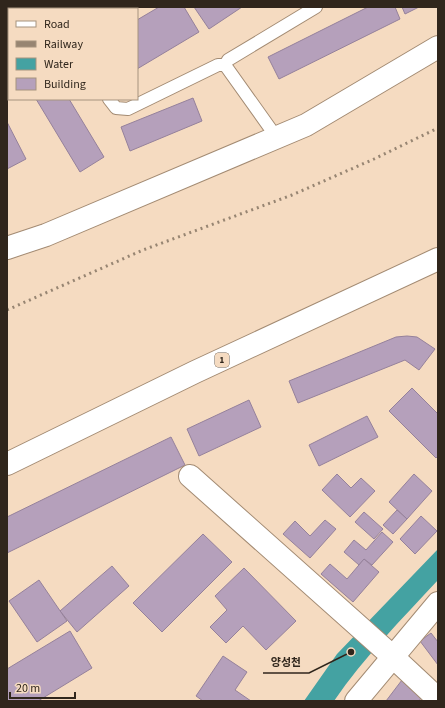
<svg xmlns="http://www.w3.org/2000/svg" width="445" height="708" font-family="'Source Sans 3','Noto Sans KR',sans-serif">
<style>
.water{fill:#44a2a2}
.building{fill:#b5a0bb;stroke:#95819b}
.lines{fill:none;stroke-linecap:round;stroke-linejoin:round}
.lane-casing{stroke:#a38b73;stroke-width:14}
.street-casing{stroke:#a38b73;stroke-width:24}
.primary-casing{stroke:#a38b73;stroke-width:24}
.lane{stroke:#fff;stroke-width:12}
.street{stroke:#fff;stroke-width:22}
.primary{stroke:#fff;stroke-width:22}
.rail{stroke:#978572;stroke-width:3;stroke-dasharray:2 4;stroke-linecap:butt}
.labels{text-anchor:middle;stroke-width:3;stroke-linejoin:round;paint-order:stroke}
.shield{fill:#f5dbc1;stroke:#6b5c4e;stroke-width:1}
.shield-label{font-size:9px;font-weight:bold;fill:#30261c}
.leader{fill:none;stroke:#30261c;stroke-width:1.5}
.callout-dot{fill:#30261c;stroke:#f5dbc1;stroke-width:1.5}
.callout-label{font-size:11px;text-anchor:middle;font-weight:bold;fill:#30261c;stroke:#f5dbc1;stroke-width:3;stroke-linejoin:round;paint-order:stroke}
</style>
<rect width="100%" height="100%" fill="#f5dbc1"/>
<path class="water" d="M438,549V580C402,619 364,657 334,701H304L337,654Z"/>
<g class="building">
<polygon points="50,7 116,7 113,9 51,9"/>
<polygon points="159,7 184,7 199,32 137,69 137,20"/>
<polygon points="194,7 242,7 209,29"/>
<polygon points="368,7 395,7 400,19 279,79 268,57"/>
<polygon points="402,7 419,7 405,14"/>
<polygon points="9,55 9,94 7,95 7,56"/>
<polygon points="193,98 202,121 130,151 121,127"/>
<polygon points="36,99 69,99 104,157 80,172"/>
<polygon points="7,122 26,159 7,169"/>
<polygon points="407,336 417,337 435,349 419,370 405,360 298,403 289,381 396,337"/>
<polygon points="412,388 438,414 438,456 436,458 389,411"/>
<polygon points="249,400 261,427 199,456 187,429"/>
<polygon points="367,416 378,437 319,466 309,445"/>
<polygon points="171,437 185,465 7,553 7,517"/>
<polygon points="337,474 351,488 361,478 375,491 350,517 322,490"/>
<polygon points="414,474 432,491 407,519 389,502"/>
<polygon points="397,510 407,519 393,534 383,525"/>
<polygon points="364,512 383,529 374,539 355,522"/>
<polygon points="421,516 437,531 415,554 400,539"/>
<polygon points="325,520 336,529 310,558 283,534 295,521 310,536"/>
<polygon points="382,532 393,542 372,565 364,559 359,565 344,552 354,540 366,550"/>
<polygon points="203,534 232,562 162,632 133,603"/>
<polygon points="364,559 379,572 353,602 321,574 330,564 347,579"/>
<polygon points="112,566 129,586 77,632 60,611"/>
<polygon points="244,568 296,621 266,650 243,626 226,643 210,627 227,610 215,596"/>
<polygon points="39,580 67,621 37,642 9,601"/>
<polygon points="70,631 92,668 38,701 7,701 7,669"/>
<polygon points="431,633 438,642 438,665 420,641"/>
<polygon points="223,656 247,672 235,690 251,701 203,701 196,696"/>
<polygon points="402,680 423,695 419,701 386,701"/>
</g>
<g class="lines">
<g class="lane-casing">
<g id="lane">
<polyline points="109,99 116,108 128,109 218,65 225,65"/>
<polyline points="277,138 225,65 228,60 316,7"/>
</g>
</g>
<g class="street-casing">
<g id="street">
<polyline points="7,248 46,235 306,125 438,47"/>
<polyline points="190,476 392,656 438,699"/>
<polyline points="356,701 438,603"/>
</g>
</g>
<g class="primary-casing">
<polyline id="primary" points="7,464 195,372 438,259"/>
</g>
<use href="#lane" class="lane"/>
<use href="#street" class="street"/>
<use href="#primary" class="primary"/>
<polyline class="rail" points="7,310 143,250 292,195 374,159 438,128"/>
</g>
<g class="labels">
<rect class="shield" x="215" y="353" width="14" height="14" rx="3"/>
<g class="shield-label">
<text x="222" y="363">1</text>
</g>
</g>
<path class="leader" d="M351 652L309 673H263"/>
<circle class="callout-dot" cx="351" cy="652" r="4"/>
<g class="callout-label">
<text x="286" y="666">양성천</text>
</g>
<rect width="445" height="708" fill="none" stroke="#30261c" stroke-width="16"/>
<rect x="8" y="8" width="130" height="92" fill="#f5dbc1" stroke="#a6937f"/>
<rect x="16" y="21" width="20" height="6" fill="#ffffff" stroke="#a6937f"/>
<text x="44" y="28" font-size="12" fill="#30261c">Road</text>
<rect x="16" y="41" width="20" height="6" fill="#978572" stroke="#a6937f"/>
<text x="44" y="48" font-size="12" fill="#30261c">Railway</text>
<rect x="16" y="58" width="20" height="12" fill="#44a2a2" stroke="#a6937f"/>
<text x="44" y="68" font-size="12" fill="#30261c">Water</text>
<rect x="16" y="78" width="20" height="12" fill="#b5a0bb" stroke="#a6937f"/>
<text x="44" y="88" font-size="12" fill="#30261c">Building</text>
<path d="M10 692v6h65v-6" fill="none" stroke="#30261c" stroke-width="2"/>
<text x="16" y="692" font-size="12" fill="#30261c" stroke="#f5dbc1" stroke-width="3" paint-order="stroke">20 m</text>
</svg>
